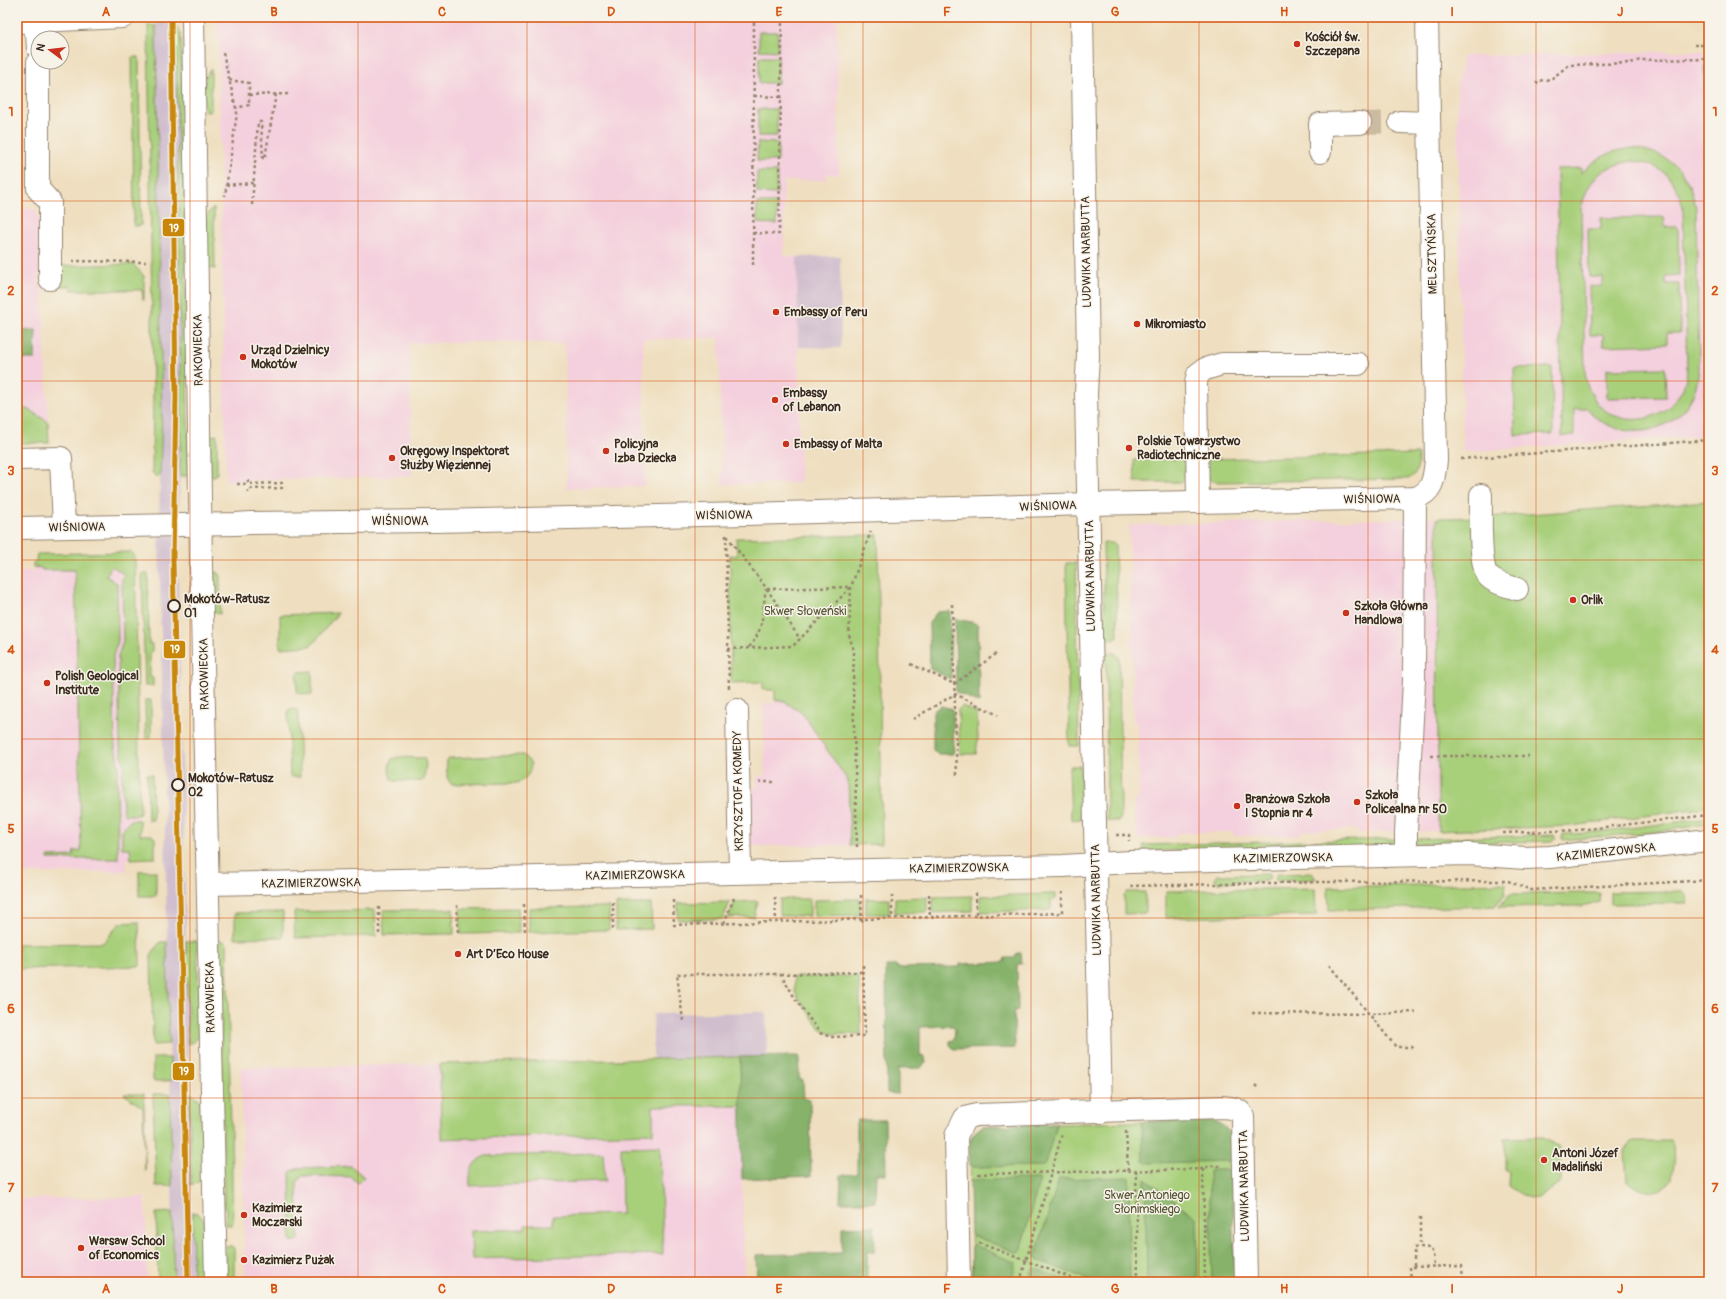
<svg xmlns="http://www.w3.org/2000/svg" width="1726" height="1299" font-family="Pangolin,sans-serif">
<style>
.built{fill:#f4cfdd}
.industrial{fill:#d0bdcd}
.green{fill:#a8cf7a;stroke:#727c4c;fill-rule:evenodd}
.forest{fill:#86b26a;stroke:#606e44}
.lines{fill:none;stroke-linecap:round;stroke-linejoin:round}
.minor-tunnel{stroke:#cbbba0;stroke-width:22;stroke-dasharray:22 11;stroke-linecap:butt}
.minor-casing{stroke:#95846f;stroke-width:24}
.path{stroke:#95846f;stroke-width:2.5;stroke-dasharray:3 3;stroke-linecap:butt}
.minor{stroke:#fff;stroke-width:22}
.tram-1-casing{stroke:#f7f3e8;stroke-width:8}
.tram-1{stroke:#c88708;stroke-width:5}
.grid{fill:none;stroke:#d7540e;stroke-width:1;stroke-opacity:0.55}
.poi-dot{fill:#c8321e;stroke:#f7f3e8;stroke-width:1.5}
.stop-dot{fill:#f7f3e8;stroke:#3b2a1e;stroke-width:2}
.labels{text-anchor:middle;stroke-width:3;stroke-linejoin:round;paint-order:stroke}
.poi-label{font-size:12px;font-weight:bold;fill:#3b2a1e;stroke:#f7f3e8;text-anchor:start}
.street-label{font-size:12px;fill:#3b2a1e;stroke:#f7f3e8}
.stop-label{font-size:12px;font-weight:bold;fill:#3b2a1e;stroke:#f7f3e8;text-anchor:start}
.park-label{font-size:12px;fill:#565335;stroke:#f7f3e8}
.line-badge{stroke:#f7f3e8;stroke-width:1.5}
.badge-label{font-size:11px;text-anchor:middle;font-weight:bold;fill:#fff}
.neatline{fill:none;stroke:#d7540e;stroke-width:1.5}
.grid-label{font-size:13px;text-anchor:middle;font-weight:bold;fill:#d7540e}
</style>
<rect width="100%" height="100%" fill="#f7f3e8"/>
<filter id="ink" filterUnits="userSpaceOnUse"><feTurbulence type="fractalNoise" baseFrequency=".025" numOctaves="2"/><feDisplacementMap in="SourceGraphic" scale="8" xChannelSelector="R" yChannelSelector="G"/><feConvolveMatrix kernelMatrix="1 2 1 2 8 2 1 2 1" color-interpolation-filters="sRGB"/></filter>
<filter id="wash" filterUnits="userSpaceOnUse"><feTurbulence type="fractalNoise" baseFrequency=".012" numOctaves="4" result="noise"/><feDisplacementMap in="SourceGraphic" scale="16" xChannelSelector="R" yChannelSelector="G"/><feGaussianBlur stdDeviation="0.9" result="paint"/><feColorMatrix in="noise" values="0 0 0 0 0 0 0 0 0 0 0 0 0 0 0 0 0 1.4 0 .05"/><feComposite in="paint" operator="in"/></filter>
<g filter="url(#wash)">
<rect width="100%" height="100%" fill="#efdfc0"/>
<g class="built">
<polygon points="218,17 561,17 561,26 580,22 580,17 906,17 906,20 837,18 839,175 826,174 826,180 784,181 784,256 797,257 800,483 722,484 719,338 643,339 645,486 567,488 565,343 487,342 409,343 412,476 226,481"/>
<polygon points="1704,51 1709,280 1709,435 1463,452 1457,87 1463,56"/>
<polygon points="17,209 34,209 39,217 39,284 42,286 49,443 17,443"/>
<polygon points="1437,518 1438,831 1358,833 1358,829 1300,831 1299,835 1234,836 1233,832 1176,833 1176,837 1136,838 1135,800 1139,800 1138,723 1134,722 1129,525"/>
<polygon points="112,560 132,572 138,859 126,859 127,871 17,874 17,571 34,571 33,563"/>
<polygon points="775,700 784,701 803,714 848,781 850,845 749,846 747,788 757,788 757,776 765,776 763,704 775,703"/>
<polygon points="740,1057 744,1282 245,1282 241,1068"/>
<polygon points="145,1197 147,1282 17,1282 17,1199"/>
</g>
<g class="industrial">
<polygon points="157,17 174,17 176,27 181,417 179,510 170,514 159,516 162,417 156,26 157,25"/>
<polygon points="840,256 841,348 798,347 797,257"/>
<polygon points="159,535 178,535 178,573 188,1044 188,1093 189,1093 191,1185 190,1186 190,1211 192,1212 193,1282 174,1282"/>
<polygon points="766,1012 767,1056 653,1059 653,1014"/>
</g>
<g class="green">
<polygon points="148,25 156,26 156,31 162,417 160,476 156,477 152,472 153,393"/>
<polygon points="176,27 181,33 189,476 180,476 181,399"/>
<polygon points="759,32 778,32 778,51 759,50"/>
<polygon points="132,57 139,57 141,226 134,226"/>
<rect x="759" y="57" width="19" height="26"/>
<polygon points="1704,66 1709,66 1709,280"/>
<path d="M211,69V111L207,112L204,108C204,95 201,79 211,69Z"/>
<rect x="758" y="109" width="19" height="27"/>
<polygon points="758,142 778,143 778,161 757,161"/>
<path d="M1633,148C1670,153 1689,171 1696,208L1699,368C1698,377 1697,386 1693,395C1678,429 1636,441 1604,423C1597,419 1591,413 1586,407L1585,409H1574V436H1562L1557,169L1581,168V173C1596,158 1611,150 1633,148ZM1633,161C1662,165 1677,179 1683,208L1687,369C1686,378 1685,387 1679,395C1660,426 1610,429 1592,395C1587,387 1586,380 1585,371L1581,210C1587,180 1602,165 1633,161Z"/>
<polygon points="757,172 777,172 777,194 757,193"/>
<polygon points="757,203 777,203 777,224 757,223"/>
<polygon points="214,208 215,269 207,268 206,219 209,212"/>
<polygon points="1664,217 1665,227 1678,227 1679,275 1666,276 1666,284 1679,284 1680,333 1667,333 1667,344 1603,346 1603,335 1590,335 1589,286 1602,286 1602,277 1589,277 1588,229 1601,229 1601,218"/>
<polygon points="133,264 144,276 144,300 143,300 142,290 72,290 71,286 56,286 56,266"/>
<polygon points="1552,367 1553,434 1515,435 1514,368"/>
<polygon points="1665,368 1666,397 1607,398 1607,369"/>
<polygon points="19,409 28,409 48,422 49,443 17,443 17,417 20,417"/>
<polygon points="217,435 217,473 215,476 210,476 210,436"/>
<path d="M1418,454C1418,465 1419,474 1408,479L1215,482L1209,479L1207,459Z"/>
<polygon points="1186,456 1186,478 1181,482 1135,482 1134,460 1177,459"/>
<polygon points="1709,501 1709,807 1571,826 1438,831 1437,518 1488,517"/>
<polygon points="878,535 882,844 850,845 848,781 803,714 784,701 775,700 775,690 763,690 763,682 731,683 730,555 737,556 736,538"/>
<polygon points="1103,543 1113,543 1115,545 1118,636 1115,639 1108,639 1105,633"/>
<polygon points="131,552 135,556 140,813 138,815 125,815 123,813 122,777 124,765 120,747 118,656 123,641 122,579 125,575 112,566 106,576 117,583 118,641 113,656 115,747 119,767 117,777 118,859 48,859 48,857 73,856 74,851 81,851 75,570 42,570 42,568 33,567 33,563 36,561 37,554"/>
<polygon points="1066,563 1076,563 1079,746 1069,746"/>
<polygon points="211,572 217,572 220,574 220,614 213,612"/>
<polygon points="142,574 148,574 149,644 152,644 152,652 150,653 150,677 153,678 153,686 145,686"/>
<polygon points="338,613 313,644 309,646 280,648 280,615"/>
<polygon points="1106,653 1115,653 1119,657 1121,817 1119,821 1107,821"/>
<polygon points="312,671 312,695 297,693 297,674 299,672"/>
<polygon points="145,700 151,700 151,738 146,738"/>
<polygon points="962,706 977,713 978,738 976,754 960,754 958,710"/>
<polygon points="289,709 296,709 298,711 300,777 290,777 288,712"/>
<path d="M523,755L531,763C531,774 526,779 517,783L451,784C446,778 446,768 447,760L450,758Z"/>
<path d="M399,757L424,758L426,764L424,779L422,781H395L391,779C389,772 388,766 392,759Z"/>
<polygon points="1069,766 1080,766 1081,819 1071,820"/>
<polygon points="147,774 152,774 153,820 148,820"/>
<polygon points="1709,818 1709,824 1655,832 1564,840 1562,839 1562,835 1564,834 1589,833"/>
<polygon points="131,820 138,820 140,821 140,835 152,835 155,838 155,858 131,859 130,848 122,848 122,829"/>
<polygon points="1554,835 1556,837 1553,841 1413,844 1413,839"/>
<polygon points="1399,839 1399,845 1144,851 1143,845"/>
<rect x="139" y="871" width="17" height="25"/>
<polygon points="1312,873 1316,879 1277,881 1275,879 1277,874"/>
<polygon points="1268,874 1270,876 1269,879 1267,881 1217,882 1215,880 1215,877 1218,875"/>
<polygon points="1506,883 1505,894 1495,906 1329,910 1328,887"/>
<polygon points="1315,888 1316,915 1166,918 1166,891"/>
<polygon points="1683,891 1687,896 1687,903 1610,904 1610,892"/>
<polygon points="1127,892 1145,892 1145,913 1124,914 1124,896"/>
<polygon points="1600,893 1599,902 1581,906 1499,907 1510,894"/>
<polygon points="1056,894 1056,899 1051,900 1051,910 981,912 980,896"/>
<polygon points="972,896 972,911 933,913 933,897"/>
<polygon points="927,897 927,912 895,913 895,898"/>
<rect x="780" y="899" width="30" height="17"/>
<polygon points="860,899 860,915 814,916 814,900"/>
<rect x="866" y="899" width="23" height="15"/>
<polygon points="758,901 754,917 728,918 735,902"/>
<polygon points="730,902 723,919 678,920 678,903"/>
<polygon points="616,904 651,904 652,929 616,930"/>
<polygon points="609,907 609,930 529,932 529,908"/>
<polygon points="518,908 519,932 517,933 461,934 460,909"/>
<polygon points="453,909 454,934 384,935 383,910"/>
<polygon points="375,910 376,936 295,938 294,912"/>
<polygon points="283,912 283,937 235,938 235,913"/>
<polygon points="139,922 140,966 17,969 17,944 103,943 120,923"/>
<polygon points="186,941 197,941 200,1036 193,1042 188,1044"/>
<polygon points="219,941 224,941 227,944 233,1223 231,1225 225,1225 226,1210 224,1206 221,1027 222,1023 221,1020"/>
<polygon points="160,942 167,942 169,1044 153,1045 151,955"/>
<polygon points="859,976 861,1034 832,1034 821,1030 797,996 795,992 794,977"/>
<polygon points="740,1057 741,1106 653,1106 653,1133 441,1139 440,1064"/>
<polygon points="153,1058 170,1058 171,1081 153,1081"/>
<polygon points="189,1093 198,1098 201,1102 203,1177 199,1182 191,1185"/>
<polygon points="124,1094 144,1094 145,1171 143,1108"/>
<polygon points="153,1094 170,1094 172,1186 156,1186"/>
<path d="M1208,1120C1221,1123 1226,1127 1232,1139L1235,1282H972L970,1139L975,1132L983,1126Z"/>
<path d="M1542,1137L1560,1148V1183C1535,1202 1535,1204 1508,1186L1509,1172L1505,1171V1138Z"/>
<path d="M1633,1141H1670C1679,1152 1672,1169 1672,1181C1649,1197 1650,1196 1627,1181L1625,1151Z"/>
<polygon points="660,1146 663,1254 472,1259 471,1231 525,1229 525,1225 553,1225 553,1216 622,1214 621,1147"/>
<path d="M603,1153L605,1181L470,1186C469,1171 472,1161 486,1156Z"/>
<polygon points="351,1166 364,1177 358,1183 351,1177 302,1176 297,1183 299,1241 291,1241 290,1172 299,1168"/>
<polygon points="172,1212 174,1282 158,1282 156,1213"/>
<polygon points="192,1212 197,1213 204,1219 205,1282 193,1282"/>
<polygon points="225,1246 231,1246 234,1248 234,1282 227,1282"/>
</g>
<g class="forest">
<polygon points="17,330 36,330 35,359 17,359"/>
<polygon points="950,611 951,679 930,669 929,623 937,612"/>
<polygon points="955,619 972,622 978,625 979,703 956,692"/>
<polygon points="941,706 953,709 954,754 938,754 933,750 933,711"/>
<polygon points="1017,953 1021,953 1022,964 1018,964 1017,966 1018,1011 1014,1011 1015,1048 954,1049 950,1045 950,1041 954,1040 955,1028 953,1026 920,1027 920,1056 925,1057 926,1063 920,1068 898,1069 898,1094 887,1093 886,966 897,966 897,968 960,967 960,964 1004,962 1005,958 1014,958"/>
<polygon points="799,1056 799,1079 803,1080 804,1099 810,1099 811,1176 742,1179 740,1057"/>
<polygon points="857,1120 885,1120 886,1174 876,1174 875,1202 840,1202 841,1175 857,1174"/>
<path d="M1208,1120C1233,1125 1232,1139 1232,1161L1148,1163L1143,1160L1142,1122Z"/>
<path d="M1057,1124L1044,1166L970,1167C970,1149 966,1136 983,1126Z"/>
<polygon points="1209,1170 1232,1170 1235,1282 1212,1282"/>
<polygon points="1129,1177 1130,1282 1094,1282 1037,1260 1035,1257 1059,1179"/>
<polygon points="1040,1179 1020,1251 1018,1253 971,1235 970,1180"/>
<polygon points="1145,1179 1197,1218 1198,1282 1147,1282"/>
<polygon points="874,1226 875,1252 867,1252 867,1282 757,1282 756,1255 842,1253 842,1227"/>
<polygon points="972,1244 1016,1263 1011,1282 972,1282"/>
<polygon points="1034,1268 1070,1282 1028,1282 1032,1270"/>
</g>
</g>
<g filter="url(#ink)">
<g class="lines">
<polyline class="minor-tunnel" points="1360,123 1400,122"/>
<g class="minor-casing">
<g id="minor">
<polyline points="193,17 201,565 216,1282"/>
<polyline points="1082,17 1088,357 1086,393 1101,1112"/>
<polyline points="30,21 37,34 38,48"/>
<polyline points="17,22 123,17"/>
<polyline points="38,62 38,189 50,202 50,279"/>
<polyline points="1400,122 1429,123"/>
<polyline points="1320,152 1320,124 1360,123"/>
<polyline points="17,459 61,458 64,527"/>
<path d="M1481,495C1481,512 1479,565 1488,576C1494,583 1508,586 1517,589"/>
<polyline points="1198,502 1196,383 1198,374 1205,369 1222,364 1358,364"/>
<path d="M17,528L236,524L250,523L435,521L747,514L1088,504L1415,498C1434,492 1434,477 1436,460L1427,17"/>
<polyline points="737,710 740,872"/>
<polyline points="1406,855 1406,832 1414,681 1415,498"/>
<polyline points="208,884 1063,866 1130,862 1469,854 1525,858 1550,857 1709,840"/>
<path d="M959,1282L956,1136L965,1118L976,1115L1223,1107C1232,1108 1239,1108 1243,1116L1246,1282"/>
</g>
</g>
<g class="path">
<polyline points="1694,45 1709,45"/>
<polyline points="223,53 237,113 225,196"/>
<polyline points="229,80 249,83 249,105 236,108"/>
<polyline points="1537,84 1537,81 1551,79 1569,65 1631,63 1640,60 1709,59"/>
<polyline points="249,95 291,94"/>
<polyline points="754,96 781,97"/>
<polyline points="226,185 254,183"/>
<polyline points="252,205 258,122 261,122 263,158 265,158 276,94"/>
<polyline points="753,233 779,234 782,17"/>
<polyline points="72,261 146,262"/>
<polyline points="753,265 754,17"/>
<polyline points="1461,459 1709,440"/>
<polyline points="248,480 248,484 282,483 282,488 248,489 248,494"/>
<polyline points="237,484 248,484"/>
<polyline points="726,535 729,690"/>
<polyline points="727,536 767,589 800,639"/>
<polyline points="767,589 850,587"/>
<polyline points="952,604 957,777"/>
<path d="M749,647C765,630 762,610 766,589"/>
<polyline points="728,649 793,646 851,587"/>
<polyline points="911,664 954,684 996,654"/>
<polyline points="913,719 955,694 998,715"/>
<polyline points="1431,756 1529,756"/>
<polyline points="759,782 777,782"/>
<polyline points="1503,833 1579,830 1709,815"/>
<polyline points="1116,835 1129,835 1129,841"/>
<polyline points="857,847 853,687 854,651 849,635 851,587 871,531"/>
<polyline points="1130,886 1321,882 1508,881 1531,890 1709,880"/>
<polyline points="976,893 976,917"/>
<polyline points="929,894 930,918"/>
<polyline points="861,895 862,925"/>
<polyline points="892,895 892,919"/>
<polyline points="775,897 776,921"/>
<polyline points="673,900 674,925 1062,913 1062,892"/>
<polyline points="613,902 613,930"/>
<polyline points="524,904 525,932"/>
<polyline points="457,905 458,934"/>
<polyline points="379,907 379,936"/>
<polyline points="724,923 734,898"/>
<polyline points="1329,965 1396,1047 1414,1047"/>
<polyline points="781,974 863,972"/>
<polyline points="1252,1013 1370,1014 1416,1012"/>
<polyline points="683,1021 677,974 781,974 796,1000 820,1033 831,1037 865,1036 863,963"/>
<polyline points="1255,1085 1258,1088"/>
<polyline points="1126,1131 1128,1170"/>
<polyline points="1203,1169 1205,1282"/>
<polyline points="1136,1170 1138,1282"/>
<polyline points="978,1174 1203,1169 1209,1166 1223,1166"/>
<polyline points="1420,1217 1420,1247 1430,1248 1433,1253 1434,1266"/>
<polyline points="979,1243 1082,1282"/>
<polyline points="1414,1266 1414,1248 1420,1247"/>
<polyline points="1020,1282 1062,1134"/>
<polyline points="1411,1282 1410,1267 1462,1266 1463,1282"/>
</g>
<use href="#minor" class="minor"/>
<g class="tram-1-casing">
<polyline id="tram-1" points="171,17 176,395 173,559 188,1282"/>
</g>
<use href="#tram-1" class="tram-1"/>
</g>
</g>
<path class="grid" d="M190,17V1282M358,17V1282M527,17V1282M695,17V1282M863,17V1282M1031,17V1282M1199,17V1282M1368,17V1282M1536,17V1282M17,201H1709M17,381H1709M17,560H1709M17,739H1709M17,918H1709M17,1098H1709"/>
<g class="poi-dot">
<circle cx="1297" cy="44" r="4"/>
<circle cx="776" cy="312" r="4"/>
<circle cx="1137" cy="324" r="4"/>
<circle cx="243" cy="357" r="4"/>
<circle cx="775" cy="400" r="4"/>
<circle cx="786" cy="444" r="4"/>
<circle cx="1129" cy="448" r="4"/>
<circle cx="606" cy="451" r="4"/>
<circle cx="392" cy="458" r="4"/>
<circle cx="1573" cy="600" r="4"/>
<circle cx="1346" cy="613" r="4"/>
<circle cx="47" cy="683" r="4"/>
<circle cx="1357" cy="802" r="4"/>
<circle cx="1237" cy="806" r="4"/>
<circle cx="458" cy="954" r="4"/>
<circle cx="1544" cy="1160" r="4"/>
<circle cx="244" cy="1215" r="4"/>
<circle cx="81" cy="1248" r="4"/>
<circle cx="244" cy="1260" r="4"/>
</g>
<g class="stop-dot">
<circle cx="174" cy="606" r="6"/>
<circle cx="178" cy="785" r="6"/>
</g>
<g class="labels">
<g class="poi-label">
<text x="1305" y="41">Kościół św.<tspan x="1305" dy="14">Szczepana</tspan></text>
<text x="784" y="316">Embassy of Peru</text>
<text x="1145" y="328">Mikromiasto</text>
<text x="251" y="354">Urząd Dzielnicy<tspan x="251" dy="14">Mokotów</tspan></text>
<text x="783" y="397">Embassy<tspan x="783" dy="14">of Lebanon</tspan></text>
<text x="1137" y="445">Polskie Towarzystwo<tspan x="1137" dy="14">Radiotechniczne</tspan></text>
<text x="614" y="448">Policyjna<tspan x="614" dy="14">Izba Dziecka</tspan></text>
<text x="794" y="448">Embassy of Malta</text>
<text x="400" y="455">Okręgowy Inspektorat<tspan x="400" dy="14">Służby Więziennej</tspan></text>
<text x="1581" y="604">Orlik</text>
<text x="1354" y="610">Szkoła Główna<tspan x="1354" dy="14">Handlowa</tspan></text>
<text x="55" y="680">Polish Geological<tspan x="55" dy="14">Institute</tspan></text>
<text x="1365" y="799">Szkoła<tspan x="1365" dy="14">Policealna nr 50</tspan></text>
<text x="1245" y="803">Branżowa Szkoła<tspan x="1245" dy="14">I Stopnia nr 4</tspan></text>
<text x="466" y="958">Art D’Eco House</text>
<text x="1552" y="1157">Antoni Józef<tspan x="1552" dy="14">Madaliński</tspan></text>
<text x="252" y="1212">Kazimierz<tspan x="252" dy="14">Moczarski</tspan></text>
<text x="89" y="1245">Warsaw School<tspan x="89" dy="14">of Economics</tspan></text>
<text x="252" y="1264">Kazimierz Pużak</text>
</g>
<g class="street-label">
<text transform="translate(1086 252) rotate(-91)" y="4">LUDWIKA NARBUTTA</text>
<text transform="translate(1432 254) rotate(-91)" y="4">MELSZTYŃSKA</text>
<text transform="translate(198 350) rotate(-91)" y="4">RAKOWIECKA</text>
<text transform="translate(1372 499) rotate(-1)" y="4">WIŚNIOWA</text>
<text transform="translate(1048 506) rotate(-2)" y="4">WIŚNIOWA</text>
<text transform="translate(724 515) rotate(-1)" y="4">WIŚNIOWA</text>
<text x="400" y="525">WIŚNIOWA</text>
<text transform="translate(77 527) rotate(-1)" y="4">WIŚNIOWA</text>
<text transform="translate(1090 576) rotate(-91)" y="4">LUDWIKA NARBUTTA</text>
<text transform="translate(204 674) rotate(-91)" y="4">RAKOWIECKA</text>
<text transform="translate(738 791) rotate(-91)" y="4">KRZYSZTOFA KOMEDY</text>
<text transform="translate(1606 852) rotate(-6)" y="4">KAZIMIERZOWSKA</text>
<text transform="translate(1283 858) rotate(-1)" y="4">KAZIMIERZOWSKA</text>
<text transform="translate(959 868) rotate(-1)" y="4">KAZIMIERZOWSKA</text>
<text transform="translate(635 875) rotate(-1)" y="4">KAZIMIERZOWSKA</text>
<text transform="translate(311 883) rotate(-1)" y="4">KAZIMIERZOWSKA</text>
<text transform="translate(1096 900) rotate(-91)" y="4">LUDWIKA NARBUTTA</text>
<text transform="translate(210 997) rotate(-91)" y="4">RAKOWIECKA</text>
<text transform="translate(1244 1186) rotate(-91)" y="4">LUDWIKA NARBUTTA</text>
</g>
<g class="stop-label">
<text x="184" y="603">Mokotów-Ratusz<tspan x="184" dy="14">01</tspan></text>
<text x="188" y="782">Mokotów-Ratusz<tspan x="188" dy="14">02</tspan></text>
</g>
<g class="park-label">
<text x="805" y="615">Skwer Słoweński</text>
<text x="1147" y="1199">Skwer Antoniego<tspan x="1147" dy="14">Słonimskiego</tspan></text>
</g>
</g>
<g class="line-badge">
<rect x="162" y="218" width="23" height="19" rx="4" fill="#c88708"/>
<rect x="163" y="640" width="23" height="19" rx="4" fill="#c88708"/>
<rect x="172" y="1062" width="23" height="19" rx="4" fill="#c88708"/>
</g>
<g class="badge-label">
<text x="174" y="232">19</text>
<text x="175" y="653">19</text>
<text x="184" y="1075">19</text>
</g>
<rect width="1726" height="1299" fill="none" stroke="#f7f3e8" stroke-width="44"/>
<g transform="translate(50 50) rotate(285)"><circle r="19" fill="#f7f3e8" stroke="#aca397"/>
<path d="M0-3L7 15L0 10L-7 15Z" fill="#c8321e"/>
<text y="-6" font-size="11" font-weight="bold" text-anchor="middle" fill="#3b2a1e">N</text>
</g>
<rect x="22" y="22" width="1682" height="1255" class="neatline"/>
<g class="grid-label">
<text x="106" y="16">A</text>
<text x="274" y="16">B</text>
<text x="442" y="16">C</text>
<text x="611" y="16">D</text>
<text x="779" y="16">E</text>
<text x="947" y="16">F</text>
<text x="1115" y="16">G</text>
<text x="1284" y="16">H</text>
<text x="1452" y="16">I</text>
<text x="1620" y="16">J</text>
<text x="11" y="116">1</text>
<text x="1715" y="116">1</text>
<text x="11" y="295">2</text>
<text x="1715" y="295">2</text>
<text x="11" y="475">3</text>
<text x="1715" y="475">3</text>
<text x="11" y="654">4</text>
<text x="1715" y="654">4</text>
<text x="11" y="833">5</text>
<text x="1715" y="833">5</text>
<text x="11" y="1013">6</text>
<text x="1715" y="1013">6</text>
<text x="11" y="1192">7</text>
<text x="1715" y="1192">7</text>
<text x="106" y="1293">A</text>
<text x="274" y="1293">B</text>
<text x="442" y="1293">C</text>
<text x="611" y="1293">D</text>
<text x="779" y="1293">E</text>
<text x="947" y="1293">F</text>
<text x="1115" y="1293">G</text>
<text x="1284" y="1293">H</text>
<text x="1452" y="1293">I</text>
<text x="1620" y="1293">J</text>
</g>
</svg>
